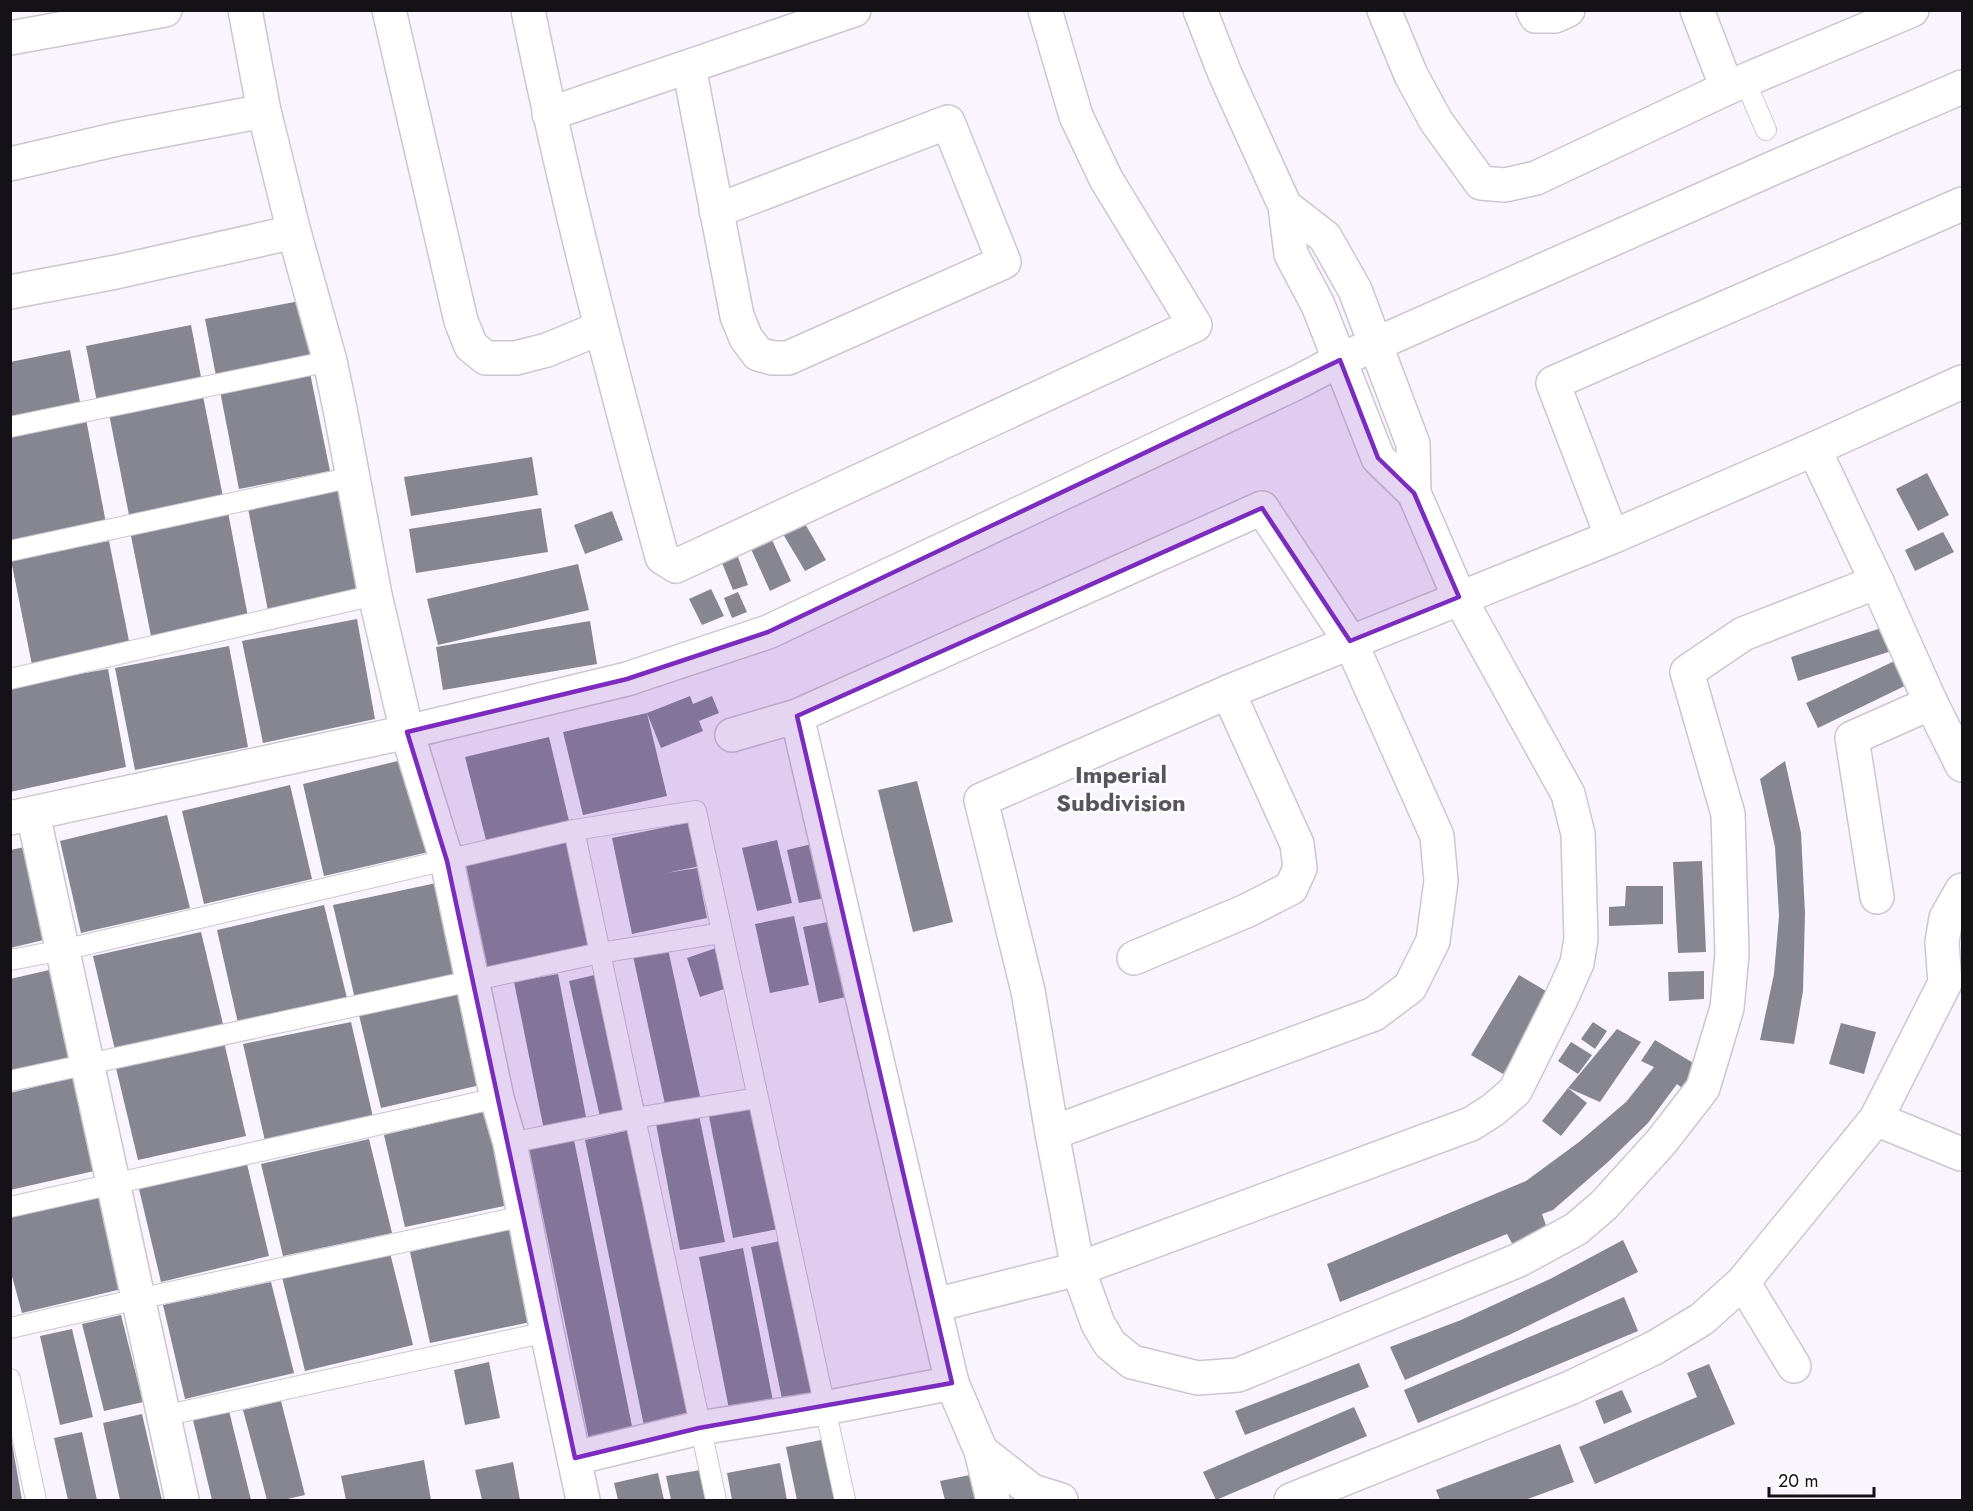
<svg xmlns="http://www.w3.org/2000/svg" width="1973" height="1511" font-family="Jost,sans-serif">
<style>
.building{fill:#858690}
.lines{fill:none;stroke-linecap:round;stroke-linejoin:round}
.service-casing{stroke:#ccc6d0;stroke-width:22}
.minor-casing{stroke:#ccc6d0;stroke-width:36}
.tertiary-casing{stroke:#ccc6d0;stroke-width:36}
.service{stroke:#fff;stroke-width:20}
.minor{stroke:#fff;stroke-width:33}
.tertiary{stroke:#fff;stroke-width:33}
.marked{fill:#7b2cbf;fill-opacity:0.2;stroke:#7b2cbf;stroke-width:4.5;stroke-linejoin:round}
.labels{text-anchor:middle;stroke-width:5;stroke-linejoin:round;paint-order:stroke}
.neighbourhood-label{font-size:24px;font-weight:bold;fill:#59545d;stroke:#fff}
</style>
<rect width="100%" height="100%" fill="#f9f4fe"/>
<g class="building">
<polygon points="310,299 321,355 216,376 205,319"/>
<polygon points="191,325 202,382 97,402 86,346"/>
<polygon points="70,350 81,407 10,420 10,362"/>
<polygon points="310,373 330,471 239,489 220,391"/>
<polygon points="203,396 223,497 129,515 109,414"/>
<polygon points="86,419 106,523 10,541 10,434"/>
<polygon points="532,457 538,495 411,516 404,477"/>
<polygon points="1927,473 1949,515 1918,531 1896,489"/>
<polygon points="352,483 374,595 269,616 247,503"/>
<polygon points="541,508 548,552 416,573 409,529"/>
<polygon points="612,511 623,540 585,554 574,525"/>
<polygon points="228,512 248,617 151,636 130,531"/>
<polygon points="804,522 826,560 805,571 783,534"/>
<polygon points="1943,532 1954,552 1915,571 1905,550"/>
<polygon points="772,540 791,581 770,591 751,549"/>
<polygon points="109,541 130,646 32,665 11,560"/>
<polygon points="738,557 748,585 733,590 722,563"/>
<polygon points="578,564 589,610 438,645 427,599"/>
<polygon points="711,589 724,616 702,625 689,599"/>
<polygon points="738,592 747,612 732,618 724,598"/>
<polygon points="357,619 375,719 263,743 242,641"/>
<polygon points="590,621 597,664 443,690 436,647"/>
<polygon points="1897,623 1904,647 1798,681 1791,657"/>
<polygon points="229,646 248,747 135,770 115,668"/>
<polygon points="1905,656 1917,680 1818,728 1806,703"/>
<polygon points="108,669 126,767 10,792 10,686"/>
<polygon points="690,696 693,704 712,696 719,713 699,721 703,731 661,748 647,713 667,796 583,815 563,732 647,713"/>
<polygon points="549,737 569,821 486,840 465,757"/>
<polygon points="410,758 433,851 324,876 303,784"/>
<polygon points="1785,761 1801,833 1805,913 1803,991 1794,1044 1760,1040 1774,974 1779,916 1775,847 1760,779"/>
<polygon points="917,781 953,922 913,932 878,790"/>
<polygon points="290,785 312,879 204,904 182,811"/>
<polygon points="167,815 190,908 81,933 60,841"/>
<polygon points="701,820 710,864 666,873 697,868 707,918 632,934 612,838"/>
<polygon points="777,840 792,903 757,911 742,848"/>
<polygon points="568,841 590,948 482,969 459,866"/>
<polygon points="820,842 830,897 799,903 787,850"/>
<polygon points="30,846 52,938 10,948 10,850"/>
<polygon points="1702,861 1706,952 1678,953 1673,862"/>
<polygon points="441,882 463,974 355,999 333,905"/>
<polygon points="1626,886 1663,886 1663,924 1609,926 1609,907 1625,906"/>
<polygon points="324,905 347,998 238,1023 217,930"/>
<polygon points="794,916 809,985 770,993 755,924"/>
<polygon points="838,920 855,995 819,1003 803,927"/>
<polygon points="201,932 223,1024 115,1050 93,956"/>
<polygon points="716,948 730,987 700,997 687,958"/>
<polygon points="668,949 701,1101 666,1109 633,956"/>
<polygon points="58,968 80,1061 10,1077 10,979"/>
<polygon points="612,971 645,1111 601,1121 569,981"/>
<polygon points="1704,971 1704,999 1669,1001 1668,972"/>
<polygon points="558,974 587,1122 544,1130 514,982"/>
<polygon points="1519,975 1551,994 1503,1074 1471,1055"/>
<polygon points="467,990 489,1083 381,1108 359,1015"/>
<polygon points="351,1022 373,1117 265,1141 243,1044"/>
<polygon points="1593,1022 1607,1031 1595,1049 1581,1039"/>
<polygon points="1841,1023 1876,1032 1864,1074 1829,1064"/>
<polygon points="1617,1029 1641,1042 1600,1102 1568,1088"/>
<polygon points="1655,1040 1705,1070 1692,1096 1677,1084 1648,1123 1608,1162 1553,1210 1542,1214 1548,1231 1515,1249 1507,1234 1340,1302 1327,1264 1526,1181 1579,1142 1626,1102 1654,1067 1641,1061"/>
<polygon points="224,1042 246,1136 138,1160 116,1068"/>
<polygon points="1571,1042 1592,1055 1578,1074 1558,1061"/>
<polygon points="80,1076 103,1169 10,1190 10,1093"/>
<polygon points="1568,1088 1587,1103 1561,1136 1542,1121"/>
<polygon points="752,1103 778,1229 733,1238 708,1111"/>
<polygon points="491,1110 514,1204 405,1227 384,1135"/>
<polygon points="699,1115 725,1242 680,1250 656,1124"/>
<polygon points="630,1130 688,1417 644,1426 585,1140"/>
<polygon points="369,1139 392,1233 283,1256 261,1164"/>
<polygon points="574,1140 633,1431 589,1440 529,1149"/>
<polygon points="247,1164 269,1256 161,1282 139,1189"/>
<polygon points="107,1195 130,1287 22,1313 10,1269 10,1217"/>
<polygon points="517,1226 540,1320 430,1343 410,1252"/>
<polygon points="795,1238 826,1391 782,1399 751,1247"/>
<polygon points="1623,1240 1638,1272 1509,1335 1405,1380 1390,1347 1461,1320 1550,1279"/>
<polygon points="743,1248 773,1401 729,1409 699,1257"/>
<polygon points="390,1253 413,1345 305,1371 282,1277"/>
<polygon points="271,1282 294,1373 185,1399 163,1305"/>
<polygon points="1624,1297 1638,1331 1418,1423 1404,1390"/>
<polygon points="121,1315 143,1402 104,1411 82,1324"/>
<polygon points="72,1329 93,1417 60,1425 40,1336"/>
<polygon points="489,1362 500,1418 465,1425 454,1370"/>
<polygon points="1359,1363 1369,1387 1245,1435 1235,1411"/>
<polygon points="1709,1364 1735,1424 1595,1484 1579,1447 1697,1397 1687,1373"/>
<polygon points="1622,1390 1632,1412 1604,1424 1595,1401"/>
<polygon points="281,1401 305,1495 283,1500 267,1500 243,1410"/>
<polygon points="1354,1407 1367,1436 1216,1500 1203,1472"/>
<polygon points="229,1411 251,1500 212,1500 193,1420"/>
<polygon points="142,1414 162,1500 120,1500 103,1423"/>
<polygon points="82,1432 97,1500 68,1500 54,1438"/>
<polygon points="826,1439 839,1500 797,1500 786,1447"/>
<polygon points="10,1443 12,1443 22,1500 10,1500"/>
<polygon points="1560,1444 1574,1482 1525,1500 1440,1500 1436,1490"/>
<polygon points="424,1460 431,1500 346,1500 341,1476"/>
<polygon points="513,1462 520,1500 482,1500 475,1470"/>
<polygon points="780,1463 787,1500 732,1500 727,1473"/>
<polygon points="706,1469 712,1500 671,1500 666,1476"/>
<polygon points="658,1473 664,1500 618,1500 614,1483"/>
<polygon points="980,1473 986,1500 945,1500 940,1481"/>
</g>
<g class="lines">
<g class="service-casing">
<g id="service">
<polyline points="1745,81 1766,130"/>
<polyline points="10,427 330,361"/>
<polyline points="10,551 353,477"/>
<polyline points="10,679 375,595"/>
<polyline points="574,830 716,1500"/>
<polyline points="10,960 63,950 574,830 696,811 845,1500"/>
<polyline points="10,1081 600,953 721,933"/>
<polyline points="510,1143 635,1118 757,1098"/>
<polyline points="10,1207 497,1098"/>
<polyline points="10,1328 138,1299 524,1216"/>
<polyline points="10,1379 36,1500"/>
<polyline points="163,1416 547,1332"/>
</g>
</g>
<g class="minor-casing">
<g id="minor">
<polyline points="389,10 461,321 471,346 486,358 516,358 547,350 600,328"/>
<path d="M528,10C565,195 613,376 662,557L676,566L1195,325L1106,179L1076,116L1045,10"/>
<polyline points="1384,10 1411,75 1436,121 1481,183 1505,185 1536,178 1727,88 1912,10"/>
<polyline points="1533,10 1536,16 1555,16 1568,10"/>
<polyline points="1697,10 1727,88"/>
<polyline points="10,38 165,10"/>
<polyline points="689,67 737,316 746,338 758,354 773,358 788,358 1004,262 948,122 716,211"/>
<polyline points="549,114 854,10"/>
<polyline points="10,164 122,138 264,111"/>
<polyline points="1285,206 1325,237 1355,290 1413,444 1414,493"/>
<polyline points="10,292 116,272 294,232"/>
<polyline points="1814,449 1877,582 1931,703 1962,765"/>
<polyline points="1612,537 1553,383 1962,204"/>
<polyline points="1877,582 1743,634 1687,672 1728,814 1732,954 1727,1008 1703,1088 1662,1141 1604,1205 1576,1229 1519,1260 1238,1375 1198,1378 1132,1362 1110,1344 1098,1324 1078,1269 1052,1133 1028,991 981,800 1228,692 1612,537 1814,449 1962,382"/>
<polyline points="797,716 952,1383 981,1451 993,1500"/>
<polyline points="732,735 797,716 1262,508 1350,641 1437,836 1441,881 1433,941 1410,987 1374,1014 1052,1133"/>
<polyline points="33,814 182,1500"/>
<polyline points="10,818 407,732 375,595 341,414 330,361 294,232 264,111 245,10"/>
<polyline points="1877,897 1852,738 1931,703"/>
<polyline points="1134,958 1246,911 1291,888 1300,868 1297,844 1228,692"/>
<polyline points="1876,1119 1961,1154"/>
<polyline points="1743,1282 1794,1366"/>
<polyline points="935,1305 1078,1269 1471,1124 1493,1110 1515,1091 1561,999 1577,963 1581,939 1578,834 1568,794 1459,597 1414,493 1378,458 1318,305 1291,254 1285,206 1225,74 1200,10"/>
<polyline points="981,1451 1032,1491 1061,1500"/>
<polyline points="575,1458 699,1428 825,1408 952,1383"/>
<polyline points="1291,1500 1570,1388 1654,1348 1702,1319 1743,1282 1876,1119 1945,983 1942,942 1946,918 1962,890"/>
</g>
</g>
<g class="tertiary-casing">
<polyline id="tertiary" points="583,1500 547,1332 510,1143 497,1098 447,861 407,732 627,679 768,632 1296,383 1340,360 1780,165 1962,87"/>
</g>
<use href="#service" class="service"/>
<use href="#minor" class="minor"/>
<use href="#tertiary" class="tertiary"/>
</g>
<path class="marked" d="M1340,360L1378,458L1414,493L1459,597L1350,641L1262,508L797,716L952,1383L699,1428L575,1458L447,861L407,732L627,679L768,632Z"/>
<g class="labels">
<g class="neighbourhood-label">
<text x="1121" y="783">Imperial<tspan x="1121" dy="28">Subdivision</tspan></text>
</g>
</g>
<rect width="1973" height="1511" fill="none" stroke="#141216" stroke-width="24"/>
<path d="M1769 1487v9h105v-9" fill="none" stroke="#141216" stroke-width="3"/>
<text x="1778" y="1487" font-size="18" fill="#141216" stroke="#ffffff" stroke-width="4.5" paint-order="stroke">20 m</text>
</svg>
